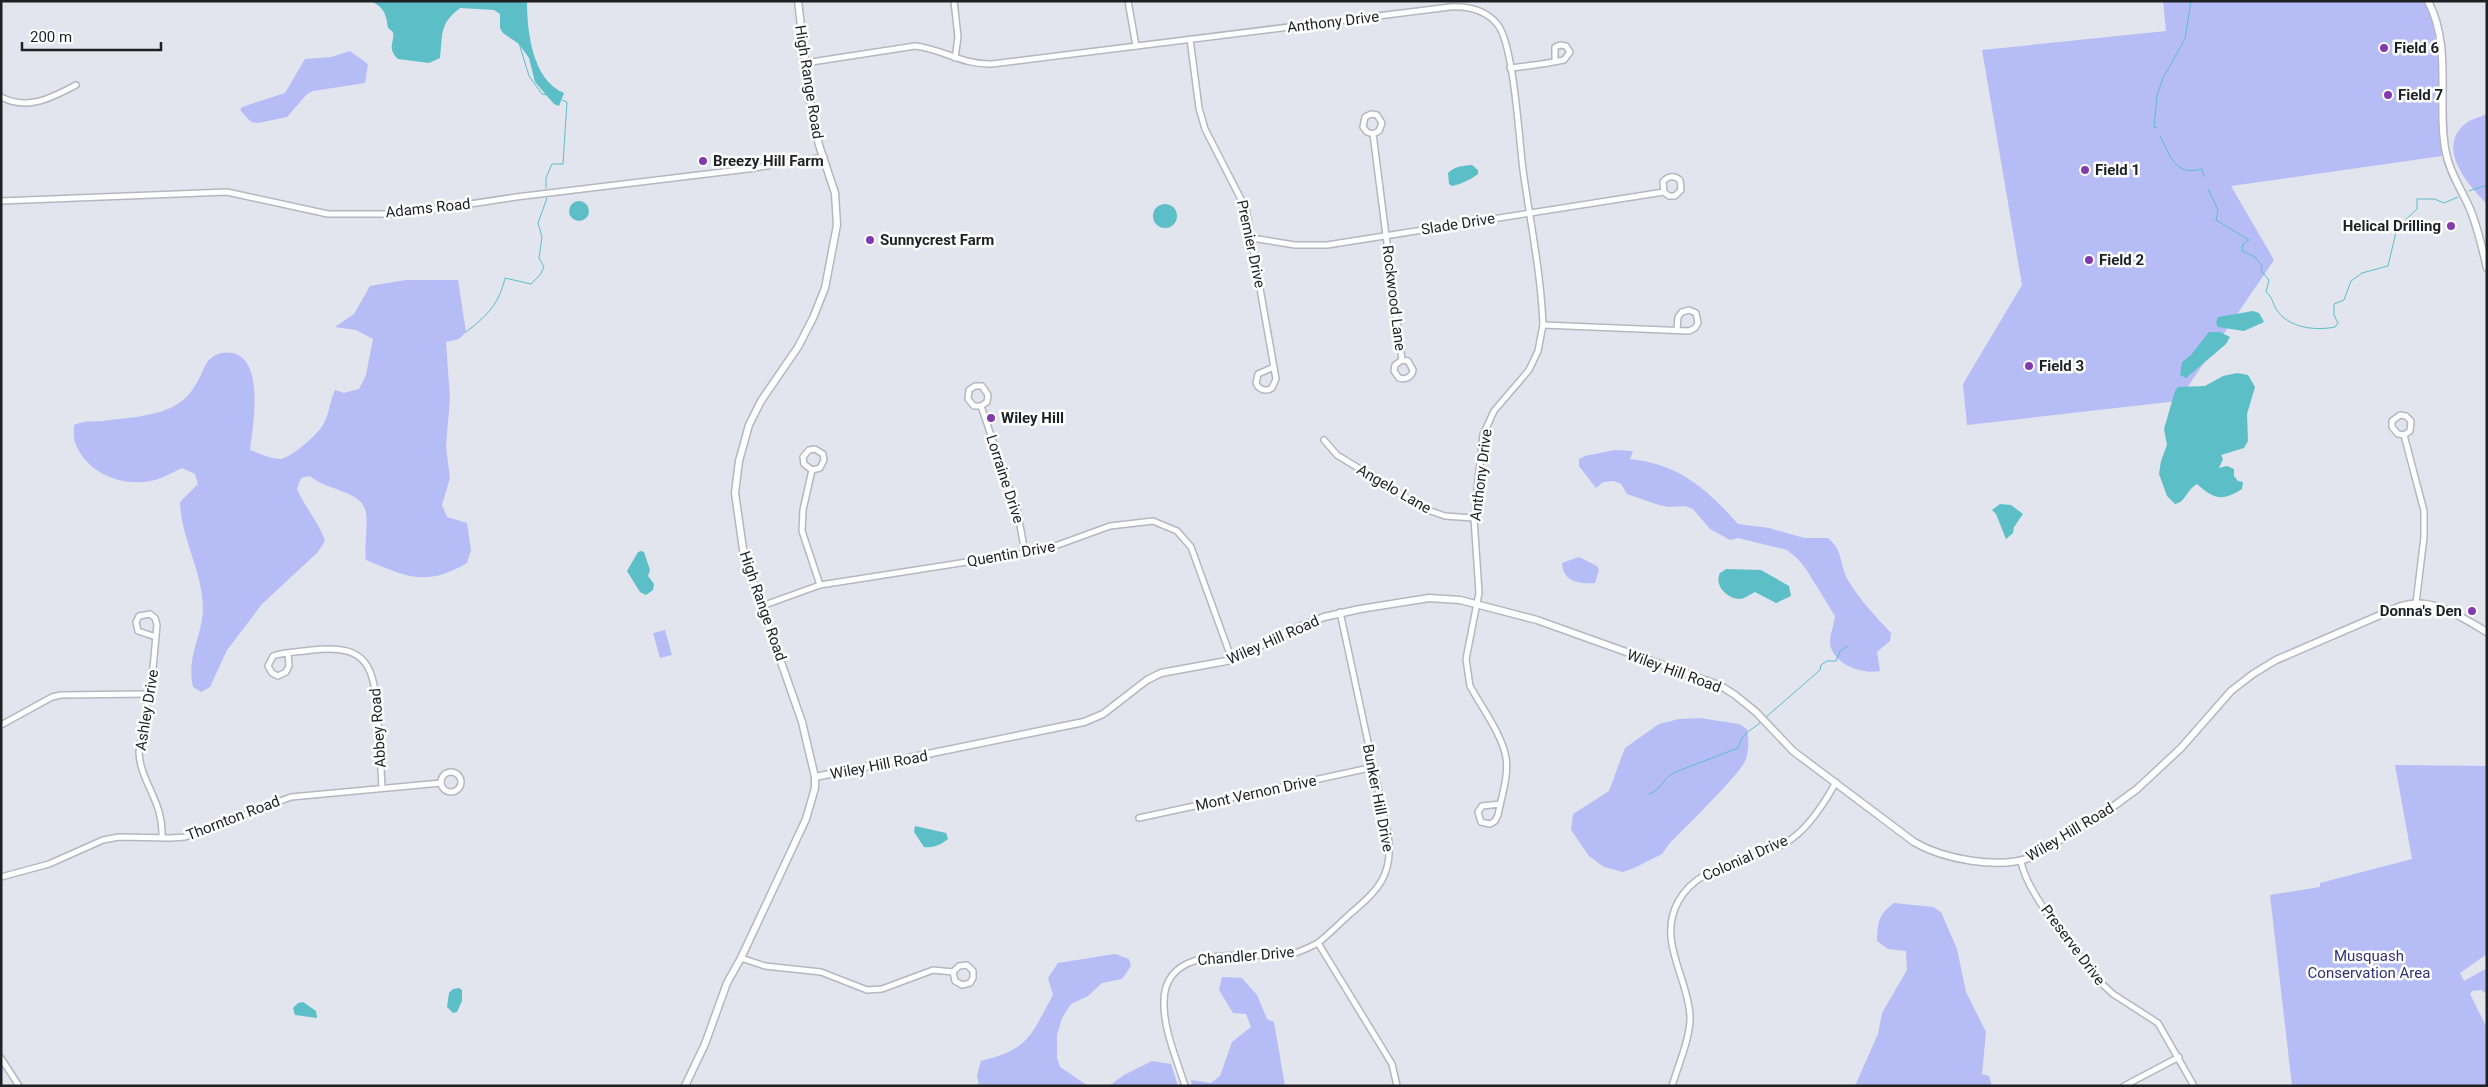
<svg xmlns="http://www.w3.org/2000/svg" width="2488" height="1087" font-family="Roboto,sans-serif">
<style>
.green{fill:#b6bdf6}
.water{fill:#5cbec7}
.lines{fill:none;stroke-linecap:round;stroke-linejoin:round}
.stream{stroke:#5cbec7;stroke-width:1}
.minor-casing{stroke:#b5b7c0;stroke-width:8}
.tertiary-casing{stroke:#b5b7c0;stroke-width:9}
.minor{stroke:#fff;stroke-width:5}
.tertiary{stroke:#fff;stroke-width:6}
.poi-dot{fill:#823aad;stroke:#fff;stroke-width:2}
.labels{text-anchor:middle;stroke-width:5;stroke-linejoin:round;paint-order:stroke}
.street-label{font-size:15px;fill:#1f2023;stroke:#fff}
.poi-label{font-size:15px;font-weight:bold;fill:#1f2023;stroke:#fff;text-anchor:start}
.park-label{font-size:15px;fill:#313079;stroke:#fff}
</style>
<rect width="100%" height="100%" fill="#e2e4ee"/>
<g class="green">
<path d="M2163,1H2424C2448,49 2434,105 2442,156L2231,186L2274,260L2178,401L1967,425L1963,384L2022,285L1982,50L2166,31Z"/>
<polygon points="350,51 368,64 365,83 313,91 307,94 287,117 258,123 251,122 240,110 242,107 285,93 305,59 331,57"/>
<path d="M2487,114V204C2468,185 2436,148 2465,124C2471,119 2480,117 2487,114Z"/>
<path d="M406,280H458L466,332L459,339L446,342L450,398L446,447L450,478L442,505L447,517L467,523L471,550L467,563C426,587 407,577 366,560C364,544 368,529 366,513C363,490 326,491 310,476L301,478L297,489C305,508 319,522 325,541L318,552L262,604L227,650L210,687L201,692L193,687C186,655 203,636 203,607C202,570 181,538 180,502L198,484L195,474L182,468C175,471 169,475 161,478C129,490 89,476 76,445C73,439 74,431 74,425C85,420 92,422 103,421C124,418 149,417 168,409C185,402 193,391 201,375C203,370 205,365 208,361C214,354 223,351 232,353C265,359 253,426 250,450C259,453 270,459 280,459C290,459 320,433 324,423C329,414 330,401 335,390L344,393L359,389L366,375L373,339L356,330L335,327L354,314L370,286Z"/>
<path d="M1615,450L1633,451L1630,459C1679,464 1707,489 1738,524L1769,528L1804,538H1828C1844,551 1839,565 1849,582C1861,601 1876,617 1891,633L1890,641L1877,652L1880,671C1863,675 1832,664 1830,643C1830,634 1834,624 1835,616L1806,569L1797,558L1787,550L1738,538L1730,540L1710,529L1693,509L1685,506L1668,507L1659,505L1627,494L1621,484L1614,481L1603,482L1596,488L1579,466V459L1585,456Z"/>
<path d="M1579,557L1597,566L1599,570L1595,583C1579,584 1563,582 1562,563Z"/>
<polygon points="665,630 672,655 660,658 653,633"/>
<path d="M1700,718L1739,724L1747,729C1749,739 1749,749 1746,759C1741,774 1683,829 1669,844L1662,854L1634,868L1623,872L1604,867L1589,856L1571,830L1573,814L1609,791L1625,748L1659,724L1679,719Z"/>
<polygon points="2395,765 2487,766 2487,954 2460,973 2464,981 2487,968 2487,994 2481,990 2472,991 2470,994 2487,1028 2487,1086 2292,1086 2270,895 2320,887 2320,883 2412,859"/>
<path d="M1894,903L1933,907L1941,912L1957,949L1966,992L1986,1032L1982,1074L1989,1076L1992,1086H1855L1878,1034L1882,1013L1907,970L1906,951L1888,949L1877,941C1878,922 1878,915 1894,903Z"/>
<path d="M1115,954L1129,959L1131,966L1122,979L1102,983L1088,996L1071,1004L1062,1018L1057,1035V1057L1060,1067L1088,1086H979L977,1075L981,1061C1030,1049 1030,1036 1053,995L1048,978L1058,963Z"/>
<polygon points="1222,977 1242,978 1257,995 1267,1019 1274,1022 1285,1086 1192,1086 1191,1080 1211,1083 1220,1076 1232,1042 1251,1027 1246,1014 1233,1013 1219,990"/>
<polygon points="1152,1061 1171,1064 1178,1086 1109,1086 1124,1075"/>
</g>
<g class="water">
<path d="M371,1H527C527,31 532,80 564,93L559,106L554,104L535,82L529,58L519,44L503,33L500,28V14L494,10L460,8C439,24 443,34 440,58L429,63L398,59C386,47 395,43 393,32L388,28C386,13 384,8 371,1Z"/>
<path d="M1472,165L1478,170V174C1470,180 1461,184 1452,186L1449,184L1448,173C1455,166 1462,166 1472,165Z"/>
<circle cx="579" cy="211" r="10"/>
<circle cx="1165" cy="216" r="12"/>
<polygon points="2253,311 2259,313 2264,322 2244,331 2218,327 2216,323 2218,317"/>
<polygon points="2209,332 2220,332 2230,337 2226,344 2186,378 2180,375 2182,362 2191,355"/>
<path d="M2237,373L2248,375L2255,387L2247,414L2248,441L2244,448L2221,455L2223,459L2219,468L2227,466L2234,469V476L2238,481L2243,482L2242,489C2221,502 2214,499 2197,484C2186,490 2186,502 2175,504L2167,496L2159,474L2161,461L2167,445L2164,429L2175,391L2178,387L2205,386L2223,376Z"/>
<polygon points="2000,504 2011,505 2023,514 2014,527 2013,533 2006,539 1996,514 1992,510"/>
<polygon points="641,551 644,552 650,570 648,576 654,584 653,590 646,595 640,592 627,571 638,552"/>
<path d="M1726,569L1761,570L1789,586L1791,596L1776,603L1755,592C1750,594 1745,599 1739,599C1726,598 1714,585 1720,573Z"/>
<path d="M915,826L946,833L948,839C941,845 933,848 924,847L914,832Z"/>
<polygon points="459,988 462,990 462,1001 457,1012 453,1013 447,1007 449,993 453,989"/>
<polygon points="303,1002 316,1011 317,1018 295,1015 293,1008 298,1003"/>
</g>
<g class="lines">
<g class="stream">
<polyline points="519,43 529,76 542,94 547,95"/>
<polyline points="2157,128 2154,127 2157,95 2163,78 2185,39 2191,1"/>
<path d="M2160,136C2170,155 2175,177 2202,169L2204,176"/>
<polyline points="546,188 546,178 552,164 563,164 567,102 562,100"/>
<path d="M2208,189L2218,210L2216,220L2249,240L2243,244L2242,251L2255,257L2262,266L2261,271L2269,280L2266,292C2273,298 2272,302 2276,309C2288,328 2315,331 2335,327L2338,323L2334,315V304L2344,300L2351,281L2362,273L2388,266L2397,228L2417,209V199H2434L2444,203L2458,197"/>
<polyline points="2469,191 2487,185"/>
<path d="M466,332C487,316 499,304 505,278L531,284L540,275L544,267L539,258L542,237L538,223L547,198"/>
<polyline points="1765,718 1820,670 1821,665 1827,661 1836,661 1840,651 1848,646"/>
<path d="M1649,794C1660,791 1663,779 1673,773L1738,748C1742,731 1752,731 1762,721"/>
</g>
<g class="minor-casing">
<g id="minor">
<polyline points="954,1 958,37 955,58"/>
<polyline points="1128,1 1136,46"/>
<path d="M1190,39L1199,108L1205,129L1246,209L1276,379L1272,388C1266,392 1259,390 1256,383L1258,374L1274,367"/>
<path d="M805,63L915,46C943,49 962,65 992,64L1450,7C1469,6 1486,10 1498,25C1514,47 1519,139 1523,170C1530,221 1541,273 1543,325L1538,351L1529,370L1494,411L1483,435L1474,518L1479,593L1466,659L1470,686C1481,706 1503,736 1506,758C1509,776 1501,798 1498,815L1495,821L1490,824L1481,822L1478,812L1482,806L1500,804"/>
<path d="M1510,68C1528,66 1546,64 1564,60L1570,52L1566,46L1560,45L1555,47V62"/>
<path d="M1,97C28,111 51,98 76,85"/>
<path d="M1373,134L1367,132L1363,127L1365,117L1371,114L1377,115L1382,123L1379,131L1373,134L1402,360L1395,365L1394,371L1399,378C1406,380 1412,377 1413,370L1408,361L1402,360"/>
<polyline points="1,201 227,192 328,214 404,214 516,197 748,169 824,157"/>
<path d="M1252,238L1295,245H1327L1664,192L1669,196H1675L1681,190L1680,180C1674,175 1667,176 1663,182L1664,192"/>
<polyline points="1543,325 1689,331 1695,328 1698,323 1696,313 1689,310 1682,312 1678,317 1677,330"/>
<polyline points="981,406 974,406 968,399 969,390 975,386 982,386 988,395 987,402 981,406 1018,514 1025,553"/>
<polyline points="2404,435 2398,434 2392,427 2392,421 2400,415 2406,416 2411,421 2410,431 2404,435 2424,511 2424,537 2416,603"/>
<polyline points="1324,440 1337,455 1425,509 1445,516 1474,518"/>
<polyline points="812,470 804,464 803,457 809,450 815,449 823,454 824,460 820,468 812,470 803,510 802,531 820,585"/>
<polyline points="762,606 820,585 1044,550 1110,526 1153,521 1177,531 1191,547 1232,660"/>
<path d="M1340,612L1388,835C1394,875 1378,890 1350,914C1339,924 1329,934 1318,943L1392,1064L1397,1086"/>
<path d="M156,637L138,631L136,622L139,616L150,614L155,618L157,625L153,668L139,752C140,782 164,801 162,838"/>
<path d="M288,653L289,666L286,672L278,676L272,673L268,666L273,656C285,652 299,652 312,650C370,643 374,669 378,718C379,741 381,765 382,788"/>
<polyline points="1,725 52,697 61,695 148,694"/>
<circle cx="451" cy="782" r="10"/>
<polyline points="1139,818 1374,767"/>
<path d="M2021,861C2027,897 2079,952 2101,983L2113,994L2158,1023L2194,1086"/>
<polyline points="1,877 49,864 103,840 119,837 171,838 185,837 291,797 441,783"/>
<polyline points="741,958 765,966 821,972 867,990 882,989 933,970 953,972 955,981 962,985 970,983 973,978 973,971 967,965 959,966 953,972"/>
<polyline points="1,1058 19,1086"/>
<path d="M1185,1086C1177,1060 1164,1031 1164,1004C1162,942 1246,958 1286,955C1297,954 1308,948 1318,943"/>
<path d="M1672,1086C1678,1066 1691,1036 1690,1016C1688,977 1657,941 1678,902C1699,862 1751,864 1785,843C1807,831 1824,804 1836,782"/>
<polyline points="2124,1086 2179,1057"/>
</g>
</g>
<g class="tertiary-casing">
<g id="tertiary">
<path d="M2428,1C2453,48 2436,105 2446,153C2450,174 2462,190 2470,209C2478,228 2482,248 2487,268"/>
<path d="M815,777L1084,722L1103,714L1147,680L1161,673L1232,660L1289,631L1324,617L1360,609L1429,598L1460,600L1537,620L1721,686L1735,695L1756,712L1793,751L1914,842C1943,859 1999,870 2032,857L2103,814L2137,789L2181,748L2231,691L2253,674L2276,660L2401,606C2432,596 2461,617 2487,632"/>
<polyline points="685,1086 705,1044 727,983 741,958 806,819 815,788 815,777 802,722 744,556 735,493 739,461 749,425 761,401 798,347 813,318 825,288 837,225 835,193 819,145 811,109 798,1"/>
</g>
</g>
<use href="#minor" class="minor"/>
<use href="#tertiary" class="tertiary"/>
</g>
<g class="poi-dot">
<circle cx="2384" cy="48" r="5"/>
<circle cx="2388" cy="95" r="5"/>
<circle cx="703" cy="161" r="5"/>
<circle cx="2085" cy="170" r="5"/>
<circle cx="2451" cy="226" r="5"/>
<circle cx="870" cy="240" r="5"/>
<circle cx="2089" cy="260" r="5"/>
<circle cx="2029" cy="366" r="5"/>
<circle cx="991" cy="418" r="5"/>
<circle cx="2472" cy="611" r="5"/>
</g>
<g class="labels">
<g class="street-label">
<text transform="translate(1333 22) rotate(-7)" y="5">Anthony Drive</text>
<text transform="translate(809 82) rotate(81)" y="5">High Range Road</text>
<text transform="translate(428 208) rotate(-6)" y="5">Adams Road</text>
<text transform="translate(1458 224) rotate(-9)" y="5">Slade Drive</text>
<text transform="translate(1251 244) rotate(78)" y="5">Premier Drive</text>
<text transform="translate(1394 298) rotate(83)" y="5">Rockwood Lane</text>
<text transform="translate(1481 475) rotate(-83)" y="5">Anthony Drive</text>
<text transform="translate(1005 479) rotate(72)" y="5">Lorraine Drive</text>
<text transform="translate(1394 489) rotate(30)" y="5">Angelo Lane</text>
<text transform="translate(1011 554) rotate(-10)" y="5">Quentin Drive</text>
<text transform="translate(763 606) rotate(71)" y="5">High Range Road</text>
<text transform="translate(1273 640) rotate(-24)" y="5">Wiley Hill Road</text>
<text transform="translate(1674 671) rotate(20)" y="5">Wiley Hill Road</text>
<text transform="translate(147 710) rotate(-81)" y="5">Ashley Drive</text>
<text transform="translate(378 728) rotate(-94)" y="5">Abbey Road</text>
<text transform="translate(879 765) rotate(-11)" y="5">Wiley Hill Road</text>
<text transform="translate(1256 793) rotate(-12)" y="5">Mont Vernon Drive</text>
<text transform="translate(1378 798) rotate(79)" y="5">Bunker Hill Drive</text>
<text transform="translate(233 818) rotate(-21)" y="5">Thornton Road</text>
<text transform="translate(2070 832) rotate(-31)" y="5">Wiley Hill Road</text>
<text transform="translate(1745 858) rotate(-24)" y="5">Colonial Drive</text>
<text transform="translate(2073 945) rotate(53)" y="5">Preserve Drive</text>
<text transform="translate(1246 956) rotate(-5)" y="5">Chandler Drive</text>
</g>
<g class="poi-label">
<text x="2394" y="53">Field 6</text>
<text x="2398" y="100">Field 7</text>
<text x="713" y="166">Breezy Hill Farm</text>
<text x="2095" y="175">Field 1</text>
<text x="2441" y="231" text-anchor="end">Helical Drilling</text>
<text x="880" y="245">Sunnycrest Farm</text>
<text x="2099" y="265">Field 2</text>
<text x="2039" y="371">Field 3</text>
<text x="1001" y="423">Wiley Hill</text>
<text x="2462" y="616" text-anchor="end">Donna's Den</text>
</g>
<g class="park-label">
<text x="2369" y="961">Musquash<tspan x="2369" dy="17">Conservation Area</tspan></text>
</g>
</g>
<rect width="2488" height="1087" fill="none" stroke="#1f2023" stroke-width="5"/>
<path d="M22 42v8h139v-8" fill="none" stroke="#1f2023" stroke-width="2.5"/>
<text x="30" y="42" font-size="15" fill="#1f2023" stroke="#ffffff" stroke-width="4" paint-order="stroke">200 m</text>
</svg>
